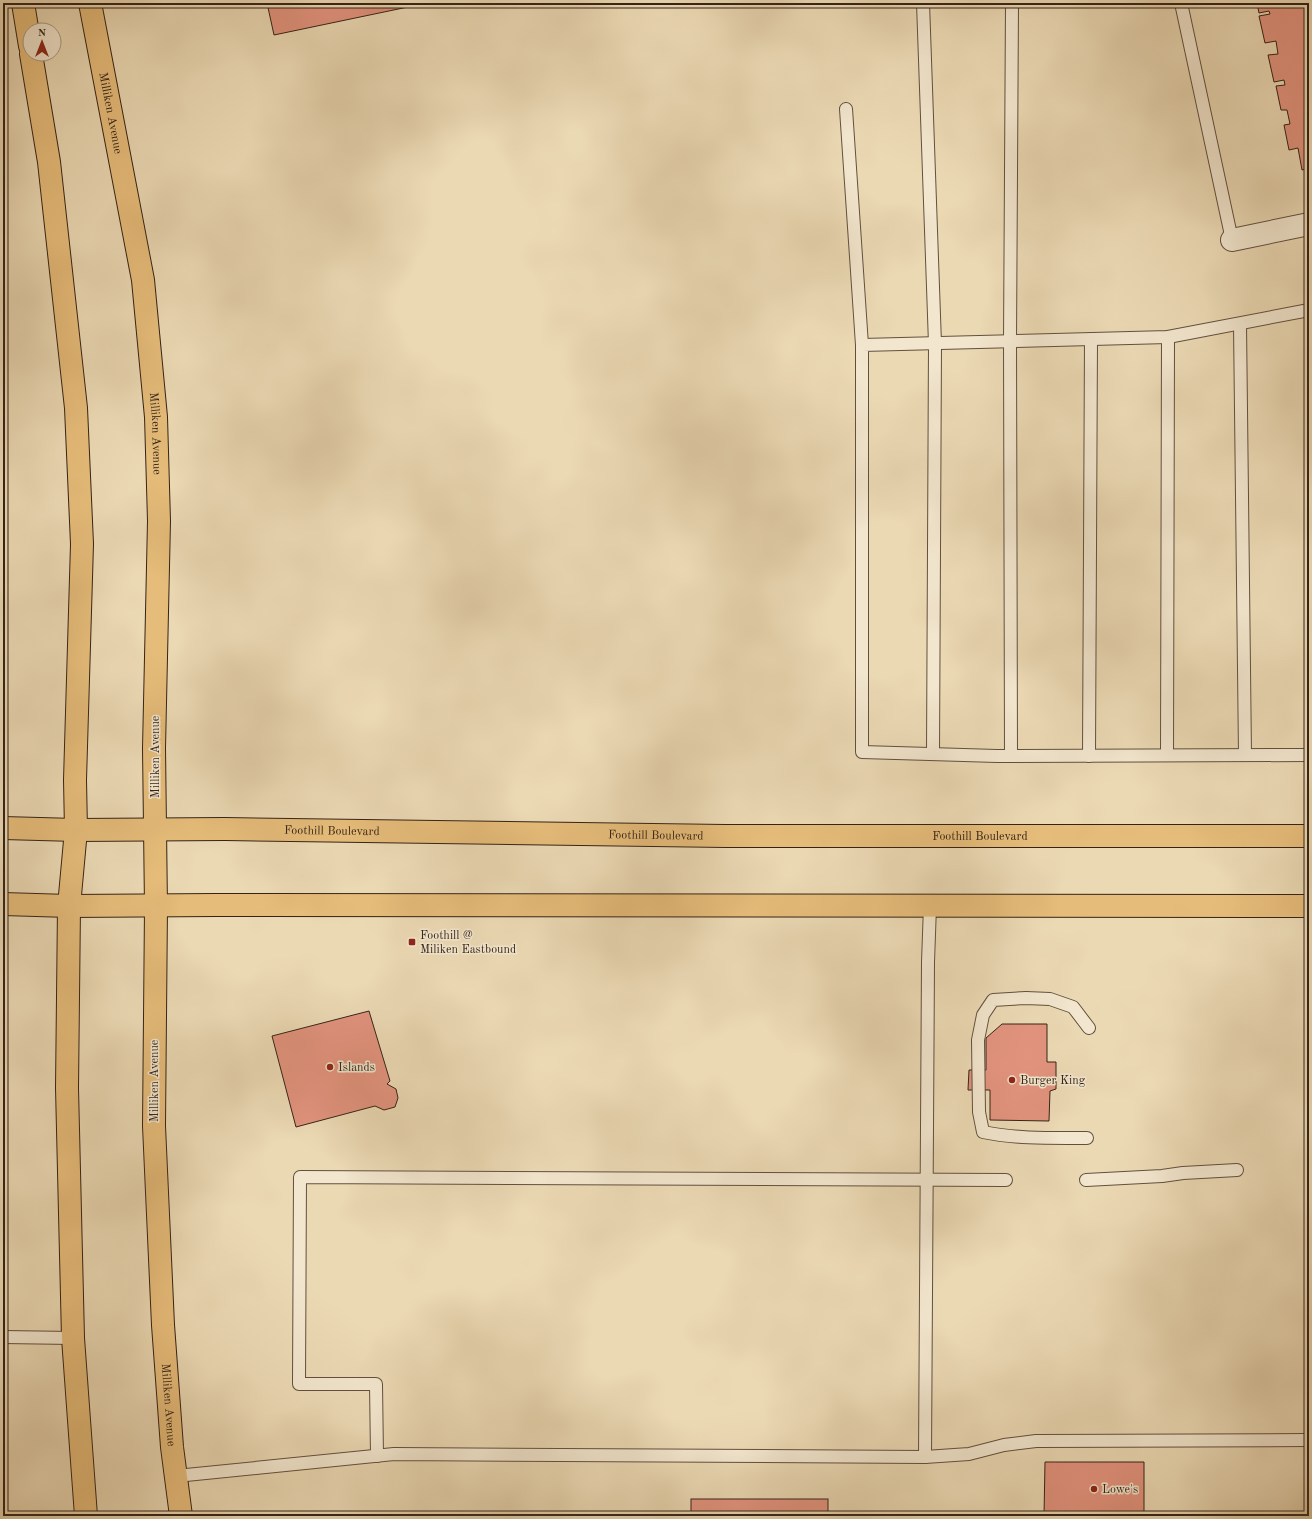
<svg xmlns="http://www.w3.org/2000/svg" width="1312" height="1519" font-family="'Old Standard TT',serif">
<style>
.building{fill:#e2937e;stroke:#342316}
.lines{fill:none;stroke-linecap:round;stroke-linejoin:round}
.lane-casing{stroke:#62503e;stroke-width:14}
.street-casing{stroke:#62503e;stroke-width:24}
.primary-casing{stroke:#342316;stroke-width:24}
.lane{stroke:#f2e6ce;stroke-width:12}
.street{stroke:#f2e6ce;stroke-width:22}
.primary{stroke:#e6bc7a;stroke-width:22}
.poi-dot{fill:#8f2418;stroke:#f2e6ce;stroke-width:1.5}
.labels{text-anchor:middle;stroke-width:3;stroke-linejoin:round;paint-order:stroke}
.street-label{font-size:12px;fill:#342316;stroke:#f2e6ce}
.poi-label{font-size:12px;fill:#342316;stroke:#f2e6ce;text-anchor:start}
</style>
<rect width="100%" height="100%" fill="#ebd9b4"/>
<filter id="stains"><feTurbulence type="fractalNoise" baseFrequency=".005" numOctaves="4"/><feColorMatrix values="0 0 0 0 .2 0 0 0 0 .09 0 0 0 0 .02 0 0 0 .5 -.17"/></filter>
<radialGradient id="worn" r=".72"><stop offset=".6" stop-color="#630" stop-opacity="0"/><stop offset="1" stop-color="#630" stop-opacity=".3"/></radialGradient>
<g class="building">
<polygon points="267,3 427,3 274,35"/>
<polygon points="1257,3 1309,3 1309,168 1302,170 1298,148 1289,150 1284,125 1290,124 1287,110 1281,110 1276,86 1285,85 1284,80 1274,82 1268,55 1278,54 1276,41 1265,43 1259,16 1270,14 1269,11 1259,13"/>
<polygon points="369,1011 390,1081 387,1084 396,1089 398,1098 395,1107 384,1110 375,1106 296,1127 272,1036"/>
<polygon points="1002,1024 1047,1024 1047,1062 1056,1062 1056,1089 1050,1091 1049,1121 990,1120 990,1090 968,1090 969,1070 986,1070 986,1038"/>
<polygon points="1045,1462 1144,1462 1144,1516 1044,1516"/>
<rect x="691" y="1499" width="137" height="17"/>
</g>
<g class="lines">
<g class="lane-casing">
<g id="lane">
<polyline points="923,3 935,344 933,754"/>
<polyline points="1181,3 1232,240"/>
<polyline points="846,109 862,345"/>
<polyline points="1309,310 1168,337 862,345 862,752 997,756 1309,755"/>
<polyline points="1240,324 1245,755"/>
<polyline points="1167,755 1168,337"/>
<polyline points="1011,756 1010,341 1012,3"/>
<polyline points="1089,756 1091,339"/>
<path d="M1087,1138C1051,1138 1017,1139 983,1132L979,1112L978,1040L983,1015L993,1000L1026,998L1050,999L1073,1007L1089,1028"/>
<polyline points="1086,1180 1162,1176 1183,1173 1237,1170"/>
<polyline points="3,1337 73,1338"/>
<polyline points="377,1456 376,1384 299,1384 300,1177 1006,1180"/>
<polyline points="925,1457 928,962 930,906"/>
<polyline points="176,1476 394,1454 925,1457 969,1454 1004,1445 1036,1441 1309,1440"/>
</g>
</g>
<g class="street-casing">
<polyline id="street" points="1232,240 1309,224"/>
</g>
<g class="primary-casing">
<g id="primary">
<polyline points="23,3 30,46"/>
<path id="s1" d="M90,3L143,280L156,417L159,521L154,748L156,907L154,1126L163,1325L172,1447L181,1516"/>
<polyline points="31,54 49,162 76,408 82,544 75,780 76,830 69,906 67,1088 73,1338 86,1516"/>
<path id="s2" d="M3,828L76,830L225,829L725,836H1309"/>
<polyline points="3,904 69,906 216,905 1309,906"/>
</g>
</g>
<use href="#lane" class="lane"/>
<use href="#street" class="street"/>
<use href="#primary" class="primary"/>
</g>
<g class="poi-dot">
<rect x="408" y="938" width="8" height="8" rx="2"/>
<circle cx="330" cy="1067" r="4"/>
<circle cx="1012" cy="1080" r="4"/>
<circle cx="1094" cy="1489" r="4"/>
</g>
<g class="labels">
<g class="street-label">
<text dy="4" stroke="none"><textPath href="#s1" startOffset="112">Milliken Avenue</textPath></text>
<text dy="4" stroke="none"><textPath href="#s1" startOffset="436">Milliken Avenue</textPath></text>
<text transform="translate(155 757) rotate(-90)" y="4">Milliken Avenue</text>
<text dy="4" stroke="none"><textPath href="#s2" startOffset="329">Foothill Boulevard</textPath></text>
<text dy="4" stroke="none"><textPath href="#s2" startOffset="653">Foothill Boulevard</textPath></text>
<text dy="4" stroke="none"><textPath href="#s2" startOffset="977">Foothill Boulevard</textPath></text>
<text transform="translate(154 1081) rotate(-90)" y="4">Milliken Avenue</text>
<text dy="4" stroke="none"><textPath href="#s1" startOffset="1408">Milliken Avenue</textPath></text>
</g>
<g class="poi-label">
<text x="420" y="939">Foothill @<tspan x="420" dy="14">Miliken Eastbound</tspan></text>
<text x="338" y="1071">Islands</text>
<text x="1020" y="1084">Burger King</text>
<text x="1102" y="1493">Lowe's</text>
</g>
</g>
<rect width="1312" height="1519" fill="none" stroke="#ebd9b4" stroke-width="16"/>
<rect x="4" y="4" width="1304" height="1511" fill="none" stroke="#342316" stroke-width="2"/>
<rect x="8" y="8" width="1296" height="1503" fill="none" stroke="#342316"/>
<g transform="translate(42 42)"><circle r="19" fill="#f2e6ce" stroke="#a69884"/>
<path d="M0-3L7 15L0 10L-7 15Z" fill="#8f2418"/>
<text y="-6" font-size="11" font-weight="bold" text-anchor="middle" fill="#342316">N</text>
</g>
<rect width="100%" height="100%" filter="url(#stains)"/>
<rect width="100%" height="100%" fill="url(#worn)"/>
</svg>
